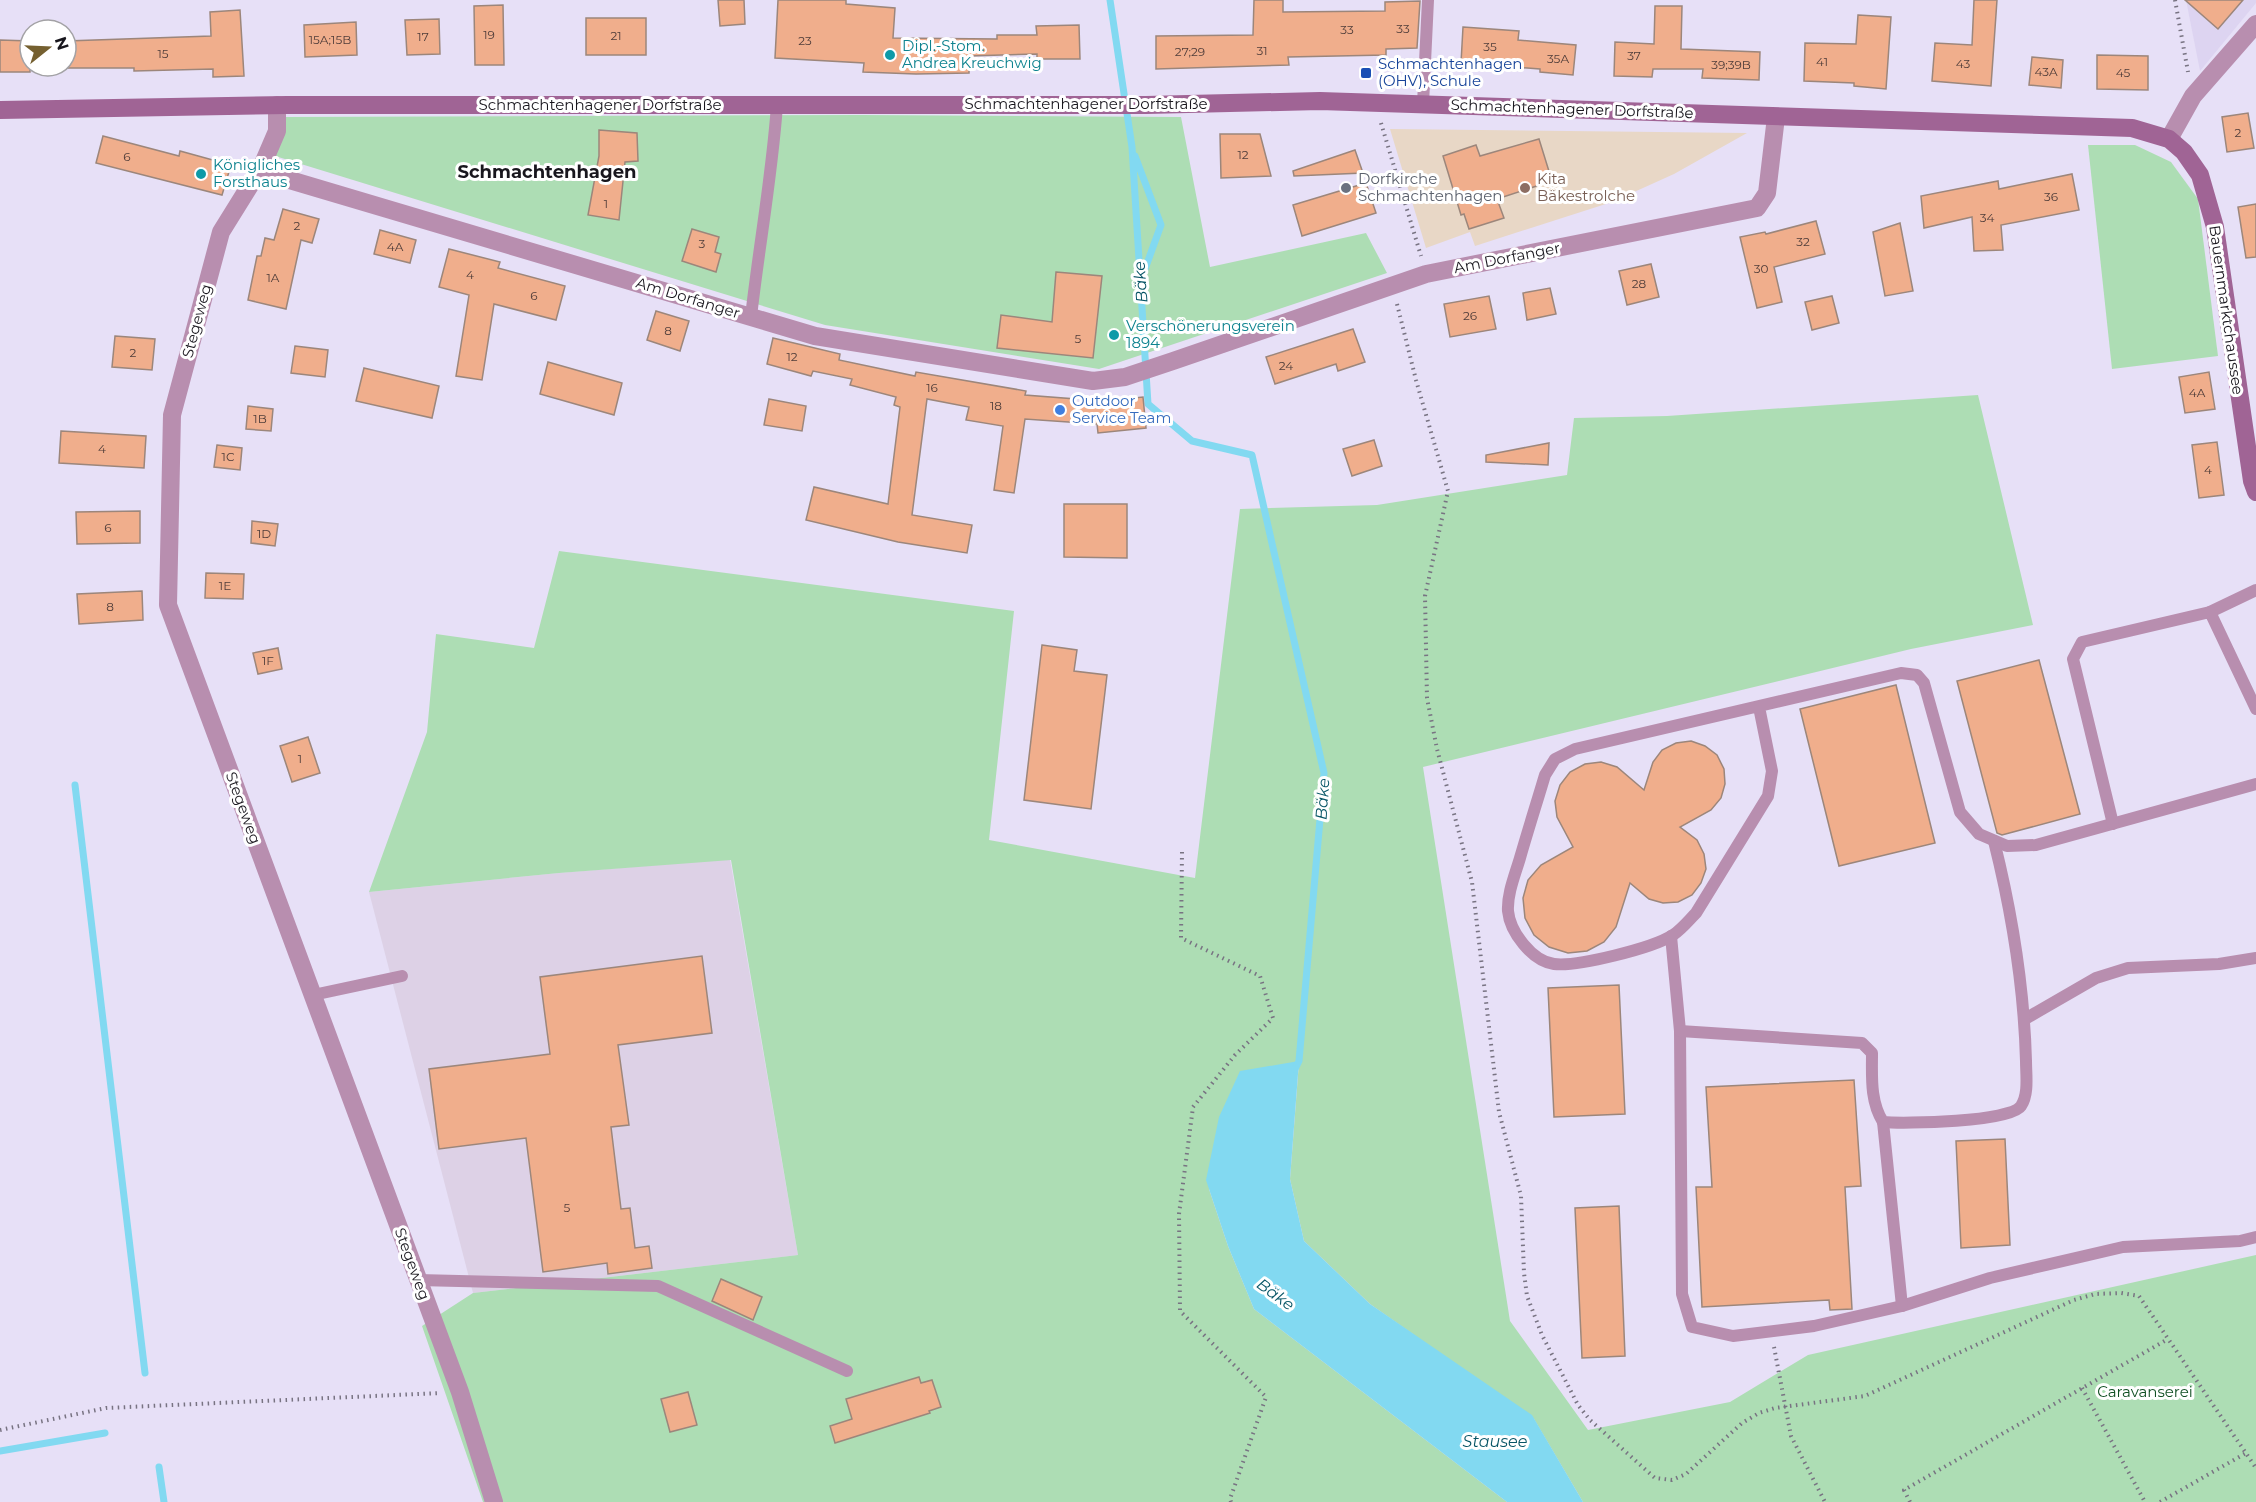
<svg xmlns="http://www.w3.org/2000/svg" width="2256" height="1502" font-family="Montserrat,sans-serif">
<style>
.built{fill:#ddd4f1}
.industrial{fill:#ddd1e6}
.education{fill:#e8d7c6}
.green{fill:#adddb4}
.water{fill:#82d9f1}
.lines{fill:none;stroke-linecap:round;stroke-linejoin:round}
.stream{stroke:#82d9f1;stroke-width:7}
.building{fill:#f0ae8c;stroke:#9c867b;stroke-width:1.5}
.path{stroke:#787382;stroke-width:4;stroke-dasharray:1.5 4.5;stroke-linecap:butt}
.lane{stroke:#b88eaf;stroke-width:12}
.street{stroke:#b88eaf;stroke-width:18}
.secondary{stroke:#a06495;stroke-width:18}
.culture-dot{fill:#0f9aa8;stroke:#fff;stroke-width:2}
.transit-dot{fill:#1a4fb4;stroke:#fff;stroke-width:2}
.worship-dot{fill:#6b7280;stroke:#fff;stroke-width:2}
.education-dot{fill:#8d6e63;stroke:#fff;stroke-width:2}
.shop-dot{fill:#3f7fe0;stroke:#fff;stroke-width:2}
.labels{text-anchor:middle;stroke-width:6;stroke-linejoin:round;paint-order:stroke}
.number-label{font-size:12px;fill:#4e3c39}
.culture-label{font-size:15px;fill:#0d838f;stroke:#fff;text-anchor:start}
.transit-label{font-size:15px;fill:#164399;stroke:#fff;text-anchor:start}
.street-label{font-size:15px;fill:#18161d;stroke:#fff}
.worship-label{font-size:15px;fill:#5b616d;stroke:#fff;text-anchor:start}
.education-label{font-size:15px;fill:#785e54;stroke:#fff;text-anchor:start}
.shop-label{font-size:15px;fill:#366cbe;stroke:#fff;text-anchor:start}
.park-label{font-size:15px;fill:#104f23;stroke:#fff}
.water-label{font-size:16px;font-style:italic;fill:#075566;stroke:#fff}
.quarter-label{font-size:18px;font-weight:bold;fill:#18161d;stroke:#fff}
</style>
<rect width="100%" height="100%" fill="#e7e0f7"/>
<polygon class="built" points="2186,0 2256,0 2256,3 2200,71"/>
<polygon class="industrial" points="730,859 798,1255 473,1293 369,892 559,873"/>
<polygon class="education" points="1390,129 1747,133 1674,174 1612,202 1475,246 1470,232 1426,248"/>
<g class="green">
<polygon points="862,115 1181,117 1210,267 1366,233 1387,273 1099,369 825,325 275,156 285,117"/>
<polygon points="2088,145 2135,145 2171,162 2198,199 2218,356 2112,369"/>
<polygon points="1978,395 2033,625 1911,649 1423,767 1510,1321 1588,1430 1730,1402 1808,1355 2256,1255 2256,1502 1583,1502 1534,1419 1370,1304 1304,1241 1290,1179 1299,1062 1209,1189 1228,1246 1254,1309 1507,1502 483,1502 422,1326 473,1293 798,1255 731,860 559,873 369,892 427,732 436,634 534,648 559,551 1014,611 989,840 1195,878 1240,509 1377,505 1567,475 1574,418 1667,416"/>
</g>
<polygon class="water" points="1299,1061 1290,1179 1304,1241 1370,1304 1532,1415 1583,1502 1507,1502 1254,1309 1228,1246 1206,1180 1219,1117 1240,1071"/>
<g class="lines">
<g class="stream">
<polyline points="1110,0 1132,147 1148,404 1192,441 1252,455 1324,773 1299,1061 1295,1069"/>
<polyline points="1135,156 1161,225 1141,280"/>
<polyline points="75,785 145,1373"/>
<polyline points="0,1451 105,1433"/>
<polyline points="159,1467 164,1502"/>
</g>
</g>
<g class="building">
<polygon points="718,0 744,0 745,24 720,26"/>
<polygon points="778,0 846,0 846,4 895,8 893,38 997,39 997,35 1037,35 1036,26 1079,25 1080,59 1037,59 1037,54 969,56 969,73 916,74 863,72 864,63 775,58"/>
<polygon points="1254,0 1283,0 1283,12 1385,11 1385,2 1420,1 1417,48 1386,49 1386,55 1288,57 1289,65 1156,69 1156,36 1253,35"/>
<polygon points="1974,0 1997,0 1991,86 1932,81 1935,43 1972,45"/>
<polygon points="2185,0 2243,0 2218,29"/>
<polygon points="503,5 504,65 475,65 474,6"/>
<polygon points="1655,6 1682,6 1681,49 1760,52 1759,80 1702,78 1703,69 1653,69 1652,77 1614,76 1615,42 1654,44"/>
<polygon points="240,10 244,76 213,77 213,69 134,71 134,68 66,68 66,41 211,36 210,12"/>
<polygon points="1858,15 1891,17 1886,89 1854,86 1854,83 1804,81 1805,43 1856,44"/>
<rect x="586" y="18" width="60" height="37"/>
<polygon points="439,19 440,54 407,55 405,20"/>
<polygon points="356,22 357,55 305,57 304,25"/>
<polygon points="1463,27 1519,31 1518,40 1576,45 1573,75 1540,72 1540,69 1461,63"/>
<polygon points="0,40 30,41 30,72 0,72"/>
<polygon points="2097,55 2148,56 2148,90 2097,89"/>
<polygon points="2032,57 2063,60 2061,88 2029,85"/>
<polygon points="2248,113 2254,148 2227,152 2222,117"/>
<polygon points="599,130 637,133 638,161 625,162 619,220 588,215 599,156"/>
<polygon points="1220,134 1260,134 1271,176 1221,178"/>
<polygon points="103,136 179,156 180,151 231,165 222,195 96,163"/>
<polygon points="1539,139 1552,181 1497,199 1504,218 1469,229 1464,214 1461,215 1443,156 1476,145 1480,156"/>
<polygon points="1355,150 1363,173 1294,176 1293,171"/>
<polygon points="2072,174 2079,210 2001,225 2003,250 1974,251 1972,217 1924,228 1921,196 1998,181 1999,189"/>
<polygon points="1366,183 1376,213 1302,236 1293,205"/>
<polygon points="2256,204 2256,257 2246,258 2238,207"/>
<polygon points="283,209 319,219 312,243 301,240 286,309 248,300 257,256 261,256 265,238 274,240"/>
<polygon points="1816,221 1825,254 1774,267 1782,302 1757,308 1740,237 1765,232 1766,234"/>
<polygon points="1900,223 1913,291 1885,296 1873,232"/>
<polygon points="692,229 719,237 715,252 721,254 716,272 682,261"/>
<polygon points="380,230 416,240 410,263 374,254"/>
<polygon points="449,249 500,262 498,268 565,286 556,320 494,304 482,380 456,376 469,295 439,287"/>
<polygon points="1651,264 1659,297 1627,305 1619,271"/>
<polygon points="1056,272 1102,276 1093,358 997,348 1001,315 1052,322"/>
<polygon points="1550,288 1556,314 1527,320 1523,293"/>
<polygon points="1489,296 1496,329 1450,337 1444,304"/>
<polygon points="1832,296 1839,323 1812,330 1805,302"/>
<polygon points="656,311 689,321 680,351 647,340"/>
<polygon points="1353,329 1365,362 1338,371 1336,364 1275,384 1266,357"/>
<polygon points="115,336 155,339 152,370 112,367"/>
<polygon points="773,338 840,354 839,360 915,376 916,372 1026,391 1025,395 1076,399 1075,404 1143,397 1146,428 1098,433 1097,424 1025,419 1014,493 994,490 1003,426 966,420 969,407 927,399 912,515 972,525 967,553 898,542 806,520 814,487 888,504 900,407 894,405 896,397 850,385 852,379 813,371 811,376 767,364"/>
<polygon points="295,346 328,350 325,377 291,373"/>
<polygon points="548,362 622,383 614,415 540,394"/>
<polygon points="364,368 439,386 432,418 356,401"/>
<polygon points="2209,372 2215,409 2185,413 2179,377"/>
<polygon points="769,399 806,406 802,431 764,425"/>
<polygon points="248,406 273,409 271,431 246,429"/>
<polygon points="61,431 146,436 144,468 59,463"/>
<polygon points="1374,440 1382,466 1352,476 1343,449"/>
<polygon points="2217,442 2224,495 2199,498 2192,445"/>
<polygon points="1549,443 1548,465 1486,462 1486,455"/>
<polygon points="217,445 242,448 240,470 214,467"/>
<polygon points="1064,504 1127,504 1127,558 1064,557"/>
<polygon points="140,511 140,543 77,544 76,512"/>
<polygon points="252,521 278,524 275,546 251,543"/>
<polygon points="206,573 244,574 243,599 205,598"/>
<polygon points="142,591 143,620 79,624 77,594"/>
<polygon points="1042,645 1077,650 1074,671 1107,675 1091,809 1024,800"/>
<polygon points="278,648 282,669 258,674 253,653"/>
<polygon points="2039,660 2080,814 2002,835 1997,833 1957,681"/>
<polygon points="1896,685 1935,843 1839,866 1800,709"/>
<polygon points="308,737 320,773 292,782 280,746"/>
<polygon points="1691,741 1705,746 1717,755 1724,769 1725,784 1721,798 1711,810 1680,827 1697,840 1704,854 1706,869 1701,883 1692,895 1678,902 1663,903 1649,899 1630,883 1616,927 1604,942 1587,951 1568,953 1549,947 1534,935 1525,918 1523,898 1528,880 1541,865 1573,847 1557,817 1555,801 1560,785 1570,772 1585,764 1601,762 1617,767 1644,790 1653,762 1662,750 1676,743"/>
<polygon points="702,956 712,1033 618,1045 629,1125 611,1127 621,1209 630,1208 635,1248 649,1246 652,1268 608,1274 607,1263 543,1272 526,1138 439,1149 429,1069 550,1054 540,977"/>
<polygon points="1619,985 1625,1114 1554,1117 1548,988"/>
<polygon points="1854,1080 1861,1186 1845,1187 1852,1309 1830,1310 1829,1300 1702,1307 1696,1187 1712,1187 1706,1087"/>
<polygon points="2005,1139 2010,1245 1961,1248 1956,1141"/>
<polygon points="1619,1206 1625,1356 1582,1358 1575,1208"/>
<polygon points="721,1279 762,1297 753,1320 712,1301"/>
<polygon points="919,1377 921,1383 932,1380 941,1407 929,1411 930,1413 835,1443 830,1426 852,1419 846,1399"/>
<polygon points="688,1392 697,1425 670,1432 661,1399"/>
</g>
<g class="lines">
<g class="path">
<polyline points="2175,0 2188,72"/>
<polyline points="1381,123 1421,256"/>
<polyline points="1397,304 1416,380 1448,491 1425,596 1427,698 1437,749 1472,882 1499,1112 1521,1196 1524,1273 1527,1296 1542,1335 1578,1405 1590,1420 1655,1478 1672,1480 1686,1474 1742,1423 1759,1413 1775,1408 1865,1396 2074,1300 2095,1294 2121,1293 2139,1296 2256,1468"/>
<polyline points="1182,852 1181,938 1260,976 1273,1018 1235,1055 1193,1107 1179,1214 1180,1311 1266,1397 1230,1499 1231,1502"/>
<polyline points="1774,1347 1791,1436 1825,1502"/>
<polyline points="2082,1388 2145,1502"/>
<polyline points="0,1430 106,1408 441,1393"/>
<polyline points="1910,1502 1904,1490 2168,1339"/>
<polyline points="2160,1502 2246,1453"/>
</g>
<g class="lane">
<polyline points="1423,104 1428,0"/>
<path d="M751,317C759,246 772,176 777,105"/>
<polyline points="2210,612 2256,590"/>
<path d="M1759,707L1772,771L1768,796L1696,913C1689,920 1682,929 1673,935C1653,948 1577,967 1554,964C1532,961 1510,932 1508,911C1507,894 1515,875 1520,858C1528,830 1537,802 1545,775L1555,759L1575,749L1901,673L1917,675L1924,683L1960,812L1979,834L2007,846L2036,845L2256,784"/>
<polyline points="2113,824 2073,659 2082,642 2210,612 2256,709"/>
<polyline points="1671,936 1680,1031 1682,1294 1692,1327 1733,1336 1814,1326 1902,1306 1990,1278 2123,1247 2240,1241 2256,1237"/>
<polyline points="313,995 402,976"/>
<polyline points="2025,1019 2096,978 2128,968 2219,964 2256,958"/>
<path d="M1680,1031L1862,1043L1872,1053C1872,1077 1870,1101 1883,1122C1904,1124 2011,1122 2021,1106C2029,1094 2026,1075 2026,1061C2024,987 2012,913 1994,841"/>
<polyline points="1883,1122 1902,1306"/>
<polyline points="418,1280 658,1286 847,1371"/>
</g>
<g class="street">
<polyline points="277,105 277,131 262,166 221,232 172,415 168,605 460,1392 494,1502"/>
<polyline points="2169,139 2193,96 2256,24"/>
<polyline points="262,166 283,178 815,336 1093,381 1125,377 1173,361 1426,274 1757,208 1767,193 1776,117"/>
</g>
<polyline class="secondary" points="0,110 287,105 1146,105 1320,101 2132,128 2169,139 2184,152 2200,175 2215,227 2252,481 2256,492"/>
</g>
<g class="culture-dot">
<circle cx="890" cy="55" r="6"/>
<circle cx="201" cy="174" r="6"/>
<circle cx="1114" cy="335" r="6"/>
</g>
<rect class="transit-dot" x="1360" y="67" width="12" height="12" rx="3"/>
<circle class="worship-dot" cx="1346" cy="188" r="6"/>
<circle class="education-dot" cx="1525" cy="188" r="6"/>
<circle class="shop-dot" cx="1060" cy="410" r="6"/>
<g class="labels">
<g class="number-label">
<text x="1403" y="33">33</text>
<text x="1347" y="34">33</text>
<text x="489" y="39">19</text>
<text x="616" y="40">21</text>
<text x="423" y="41">17</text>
<text x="330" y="44">15A;15B</text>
<text x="805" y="45">23</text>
<text x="1490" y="51">35</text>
<text x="1262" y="55">31</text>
<text x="1190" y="56">27;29</text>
<text x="163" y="58">15</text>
<text x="1634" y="60">37</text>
<text x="1558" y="63">35A</text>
<text x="1822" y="66">41</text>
<text x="1963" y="68">43</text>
<text x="1731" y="69">39;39B</text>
<text x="2046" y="76">43A</text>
<text x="2123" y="77">45</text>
<text x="2238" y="137">2</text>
<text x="1243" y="159">12</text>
<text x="127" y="161">6</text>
<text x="2051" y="201">36</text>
<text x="606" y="208">1</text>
<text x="1987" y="222">34</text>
<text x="297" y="230">2</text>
<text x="1803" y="246">32</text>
<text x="702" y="248">3</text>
<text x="395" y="251">4A</text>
<text x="1761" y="273">30</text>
<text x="470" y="279">4</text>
<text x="273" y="282">1A</text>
<text x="1639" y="288">28</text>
<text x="534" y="300">6</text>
<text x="1470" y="320">26</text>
<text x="668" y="335">8</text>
<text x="1078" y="343">5</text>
<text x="133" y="357">2</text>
<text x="792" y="361">12</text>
<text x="1286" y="370">24</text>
<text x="932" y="392">16</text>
<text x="2197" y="397">4A</text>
<text x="996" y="410">18</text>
<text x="260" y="423">1B</text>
<text x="102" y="453">4</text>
<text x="228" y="461">1C</text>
<text x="2208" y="474">4</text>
<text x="108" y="532">6</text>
<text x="264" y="538">1D</text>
<text x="225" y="590">1E</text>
<text x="110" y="611">8</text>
<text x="268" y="665">1F</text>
<text x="300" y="763">1</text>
<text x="567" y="1212">5</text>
</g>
<g class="culture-label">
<text x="902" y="51">Dipl.-Stom.<tspan x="902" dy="17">Andrea Kreuchwig</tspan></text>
<text x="213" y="170">Königliches<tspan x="213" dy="17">Forsthaus</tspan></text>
<text x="1126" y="331">Verschönerungsverein<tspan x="1126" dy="17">1894</tspan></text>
</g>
<g class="transit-label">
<text x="1378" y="69">Schmachtenhagen<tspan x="1378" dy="17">(OHV), Schule</tspan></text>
</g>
<g class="street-label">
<text x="1086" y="109">Schmachtenhagener Dorfstraße</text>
<text x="600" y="110">Schmachtenhagener Dorfstraße</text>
<text transform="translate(1572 109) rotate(2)" y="5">Schmachtenhagener Dorfstraße</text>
<text transform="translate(1507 258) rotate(-11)" y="5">Am Dorfanger</text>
<text transform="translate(688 298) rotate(17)" y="5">Am Dorfanger</text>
<text transform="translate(2226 310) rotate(82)" y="5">Bauernmarktchaussee</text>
<text transform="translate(197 321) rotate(-75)" y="5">Stegeweg</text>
<text transform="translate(243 808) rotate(70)" y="5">Stegeweg</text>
<text transform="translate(412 1264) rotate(70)" y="5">Stegeweg</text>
</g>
<g class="worship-label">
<text x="1358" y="184">Dorfkirche<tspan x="1358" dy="17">Schmachtenhagen</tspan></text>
</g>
<g class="education-label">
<text x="1537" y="184">Kita<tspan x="1537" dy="17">Bäkestrolche</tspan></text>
</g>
<g class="shop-label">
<text x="1072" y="406">Outdoor<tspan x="1072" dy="17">Service Team</tspan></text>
</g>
<g class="park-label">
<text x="2145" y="1397">Caravanserei</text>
</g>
<g class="water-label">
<text transform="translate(1140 282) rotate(-94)" y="6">Bäke</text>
<text transform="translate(1322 799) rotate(-86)" y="6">Bäke</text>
<text transform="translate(1276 1294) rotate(36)" y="6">Bäke</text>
<text x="1495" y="1447">Stausee</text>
</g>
<g class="quarter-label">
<text x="547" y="178">Schmachtenhagen</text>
</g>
</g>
<g transform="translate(48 48) rotate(72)"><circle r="28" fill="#ffffff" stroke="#a3a2a5" stroke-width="1.5"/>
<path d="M0-4.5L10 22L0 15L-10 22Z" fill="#756030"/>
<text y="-9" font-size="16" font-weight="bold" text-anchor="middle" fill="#18161d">N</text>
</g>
</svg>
